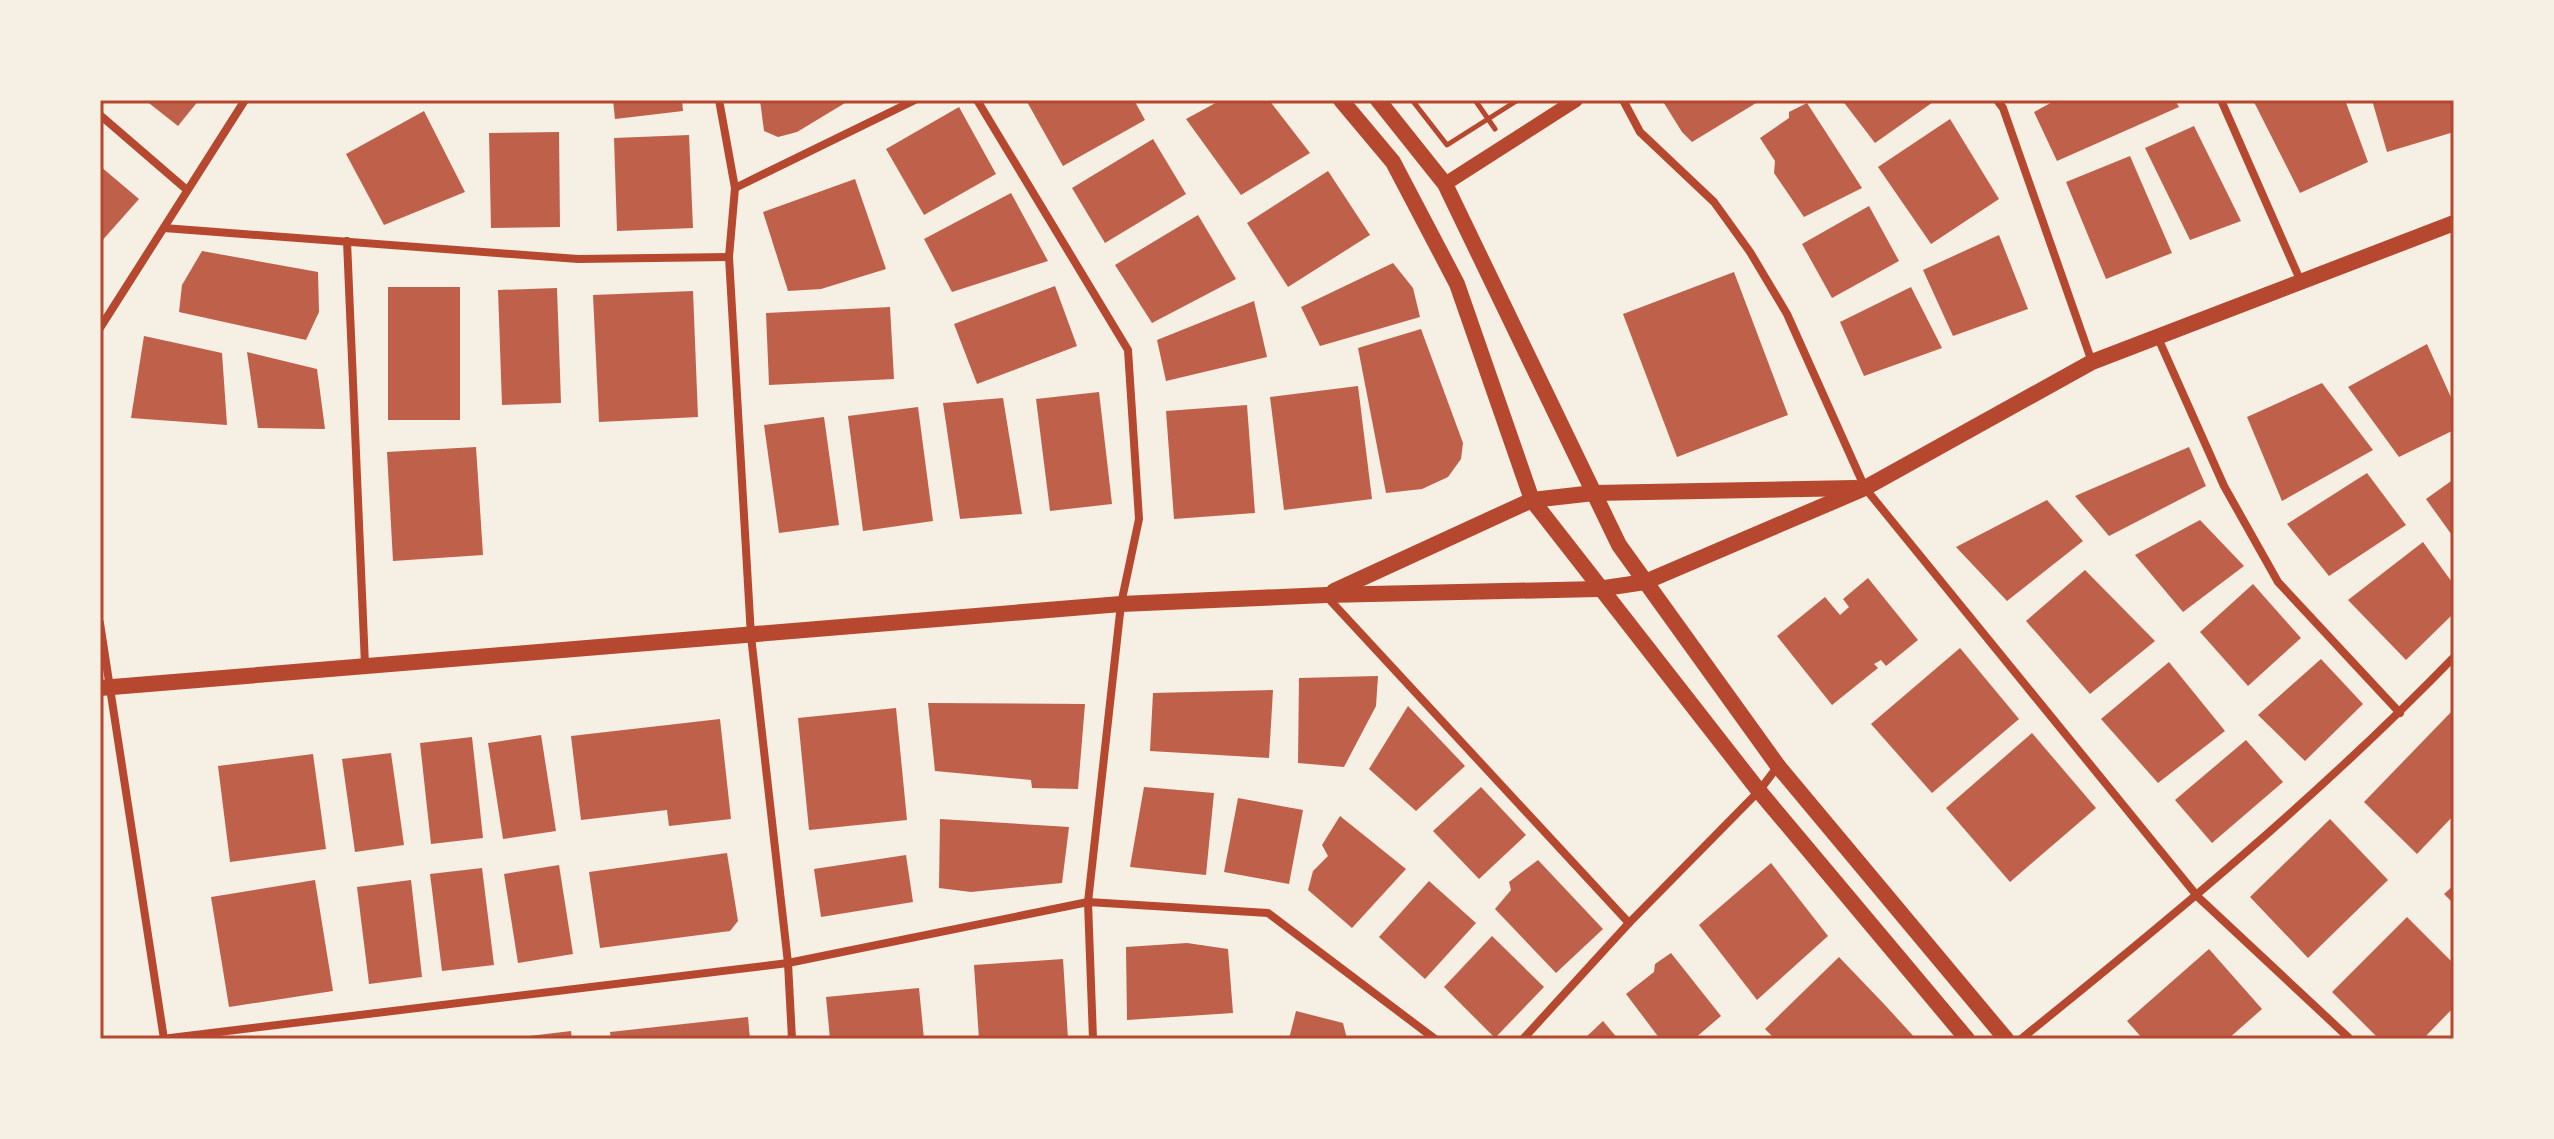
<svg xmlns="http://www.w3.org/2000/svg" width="2554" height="1139" font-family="'DejaVu Sans',sans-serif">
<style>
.building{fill:#bf614a}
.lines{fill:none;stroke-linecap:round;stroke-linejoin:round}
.path{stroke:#b5482f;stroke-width:5}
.minor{stroke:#b5482f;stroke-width:8}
.tertiary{stroke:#b5482f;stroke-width:14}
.secondary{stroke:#b5482f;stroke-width:16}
.neatline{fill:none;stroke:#b5482f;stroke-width:3}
</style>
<rect width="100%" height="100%" fill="#f6efe4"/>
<g class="building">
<polygon points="145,100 199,100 178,126"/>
<polygon points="613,100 682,100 683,111 615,119"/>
<polygon points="760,100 850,100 797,132 778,137 764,131"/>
<polygon points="1026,100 1134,100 1145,120 1063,166"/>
<polygon points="1221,100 1269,100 1310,153 1241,195 1186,119"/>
<polygon points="1662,100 1761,100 1692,142 1682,132"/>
<polygon points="1842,100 1936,100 1875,143"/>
<polygon points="2056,100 2175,100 2179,107 2057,161 2034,112"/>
<polygon points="2253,100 2345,100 2368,162 2300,193"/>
<polygon points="2372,100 2454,100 2454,132 2387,152"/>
<polygon points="1807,103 1862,188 1804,217 1774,173 1775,161 1760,138 1789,118 1789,112"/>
<polygon points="959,107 996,174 924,215 886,149"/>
<polygon points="424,111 465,192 384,225 346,154"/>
<polygon points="1950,119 1999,199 1931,244 1878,167"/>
<polygon points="2194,126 2241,221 2190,240 2145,148"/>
<polygon points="559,132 560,227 491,228 489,133"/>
<polygon points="689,135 693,228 617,231 614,138"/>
<polygon points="1153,139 1186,194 1105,243 1072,188"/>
<polygon points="2130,156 2172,253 2106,279 2066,182"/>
<polygon points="100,166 139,199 100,243"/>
<polygon points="1328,171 1370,235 1288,287 1247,223"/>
<polygon points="855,179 886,269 821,289 788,291 763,212"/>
<polygon points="1011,193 1048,261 952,292 924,239"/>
<polygon points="1869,206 1899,261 1832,298 1802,244"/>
<polygon points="1198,215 1236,279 1152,323 1115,265"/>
<polygon points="1999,235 2028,309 1953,336 1923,270"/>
<polygon points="202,251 318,272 319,312 306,340 179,312 182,285"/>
<polygon points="1393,263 1413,288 1420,317 1320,346 1301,307"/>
<polygon points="1734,272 1788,415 1677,457 1623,314"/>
<polygon points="1055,286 1077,346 977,384 954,324"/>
<rect x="388" y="287" width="72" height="133"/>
<polygon points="1911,287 1942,348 1864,376 1840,322"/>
<polygon points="557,288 561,403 502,405 498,290"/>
<polygon points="693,291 698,417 599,422 593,295"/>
<polygon points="1254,301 1267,357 1166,381 1157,340"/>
<polygon points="890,307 894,379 769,385 766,313"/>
<polygon points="1421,329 1463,443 1461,459 1448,477 1422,489 1386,493 1358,348"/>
<polygon points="144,336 222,353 227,425 131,418"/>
<polygon points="2427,344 2454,404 2454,430 2399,457 2348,387"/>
<polygon points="247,352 317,369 325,429 258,428"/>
<polygon points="2322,383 2373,450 2282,501 2247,417"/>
<polygon points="1358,386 1372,499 1284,510 1270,397"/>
<polygon points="1099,392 1112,504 1050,511 1036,399"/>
<polygon points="1003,398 1022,514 960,519 943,403"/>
<polygon points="1247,405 1255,513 1174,519 1166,411"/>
<polygon points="918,407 933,521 863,531 848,416"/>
<polygon points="824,417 839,525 779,533 764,425"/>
<polygon points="476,447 483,555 393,561 387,452"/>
<polygon points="2189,447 2206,486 2109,536 2075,496"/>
<polygon points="2367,473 2406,525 2329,576 2287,524"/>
<polygon points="2454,479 2454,538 2426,499"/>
<polygon points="2047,500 2083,541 2007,601 1956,547"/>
<polygon points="2200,520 2244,566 2183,612 2135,555"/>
<polygon points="2423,542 2454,585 2454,613 2406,660 2348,600"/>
<polygon points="2085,570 2155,641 2090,694 2026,621"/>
<polygon points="1868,578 1918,640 1886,666 1881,660 1874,664 1878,668 1832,705 1777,636 1825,597 1840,615 1849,607 1843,599"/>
<polygon points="2253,584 2301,638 2248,686 2200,632"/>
<polygon points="1960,648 2019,719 1932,793 1871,724"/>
<polygon points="2321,659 2363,704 2305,761 2258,715"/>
<polygon points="2169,662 2225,731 2158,783 2101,719"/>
<polygon points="1378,676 1376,706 1344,767 1298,763 1299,678"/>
<polygon points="1273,690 1269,758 1150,751 1153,693"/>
<polygon points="928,703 1085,704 1078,789 1032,788 1031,780 935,771"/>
<polygon points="1408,706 1465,766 1416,811 1369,769"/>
<polygon points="896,708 907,820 809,830 798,718"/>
<polygon points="2454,709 2454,815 2417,854 2364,802"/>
<polygon points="720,719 731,819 669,826 667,810 581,820 571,736"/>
<polygon points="2032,733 2096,808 2010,882 1946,808"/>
<polygon points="541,735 556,831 503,839 488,743"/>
<polygon points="472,737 483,838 431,844 420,743"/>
<polygon points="2246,740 2283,782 2212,843 2175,800"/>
<polygon points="391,753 404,845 355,852 342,759"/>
<polygon points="313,754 326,849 230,862 218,766"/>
<polygon points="1144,787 1214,793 1206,875 1130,867"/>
<polygon points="1481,787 1526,835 1479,879 1433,831"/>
<polygon points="1238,798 1303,810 1289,884 1224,872"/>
<polygon points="1340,816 1406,869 1352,928 1308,890 1313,871 1328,856 1322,845"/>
<polygon points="940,819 1069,827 1062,883 971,892 939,888"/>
<polygon points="2330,819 2388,880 2308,958 2250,897"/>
<polygon points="727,853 738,921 730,931 600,948 589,872"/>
<polygon points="906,855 913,902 821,917 814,869"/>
<polygon points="1538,860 1603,929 1556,973 1495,909 1511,890 1509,882"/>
<polygon points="1771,863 1828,936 1757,1000 1699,925"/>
<polygon points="559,865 573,954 518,963 504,874"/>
<polygon points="482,868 494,965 442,971 430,874"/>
<polygon points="315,880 333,991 229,1007 211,897"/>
<polygon points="411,880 422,977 369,984 357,887"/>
<polygon points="1429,881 1476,923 1425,979 1379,937"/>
<polygon points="2454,885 2454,904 2444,894"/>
<polygon points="2407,917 2454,964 2454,1007 2423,1039 2379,1039 2332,992"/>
<polygon points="1492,936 1544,987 1495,1038 1444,987"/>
<polygon points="1187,943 1228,949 1233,1013 1127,1020 1126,947"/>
<polygon points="2209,949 2262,1009 2228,1039 2143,1039 2127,1021"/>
<polygon points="1671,953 1721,1016 1694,1039 1660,1039 1626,994 1654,972 1655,964"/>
<polygon points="1839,957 1884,1004 1916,1039 1775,1039 1765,1029"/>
<polygon points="1063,959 1068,1039 979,1039 974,965"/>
<polygon points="919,988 924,1039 830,1039 826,997"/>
<polygon points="1296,1011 1343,1023 1347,1039 1289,1039"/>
<polygon points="748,1017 750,1039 611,1039 610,1032"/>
<polygon points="1603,1021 1618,1039 1584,1039"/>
<polygon points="571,1031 572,1039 522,1039 521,1037"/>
</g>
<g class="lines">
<g class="path">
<polyline points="1412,100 1447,145 1518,100"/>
<polyline points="1475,100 1495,129"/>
</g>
<g class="minor">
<polyline points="719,100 735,188 729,257 751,636 788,963 792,1039"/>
<polyline points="977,100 1128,350 1139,519 1121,604 1088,902 1093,1039"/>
<polyline points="1623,100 1640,132 1714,202 1750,252 1787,314 1865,488 2198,897 2350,1039"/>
<polyline points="1997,100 2003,108 2092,362"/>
<polyline points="2221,100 2301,282"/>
<polyline points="100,115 187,190"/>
<polyline points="735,188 915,100"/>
<polyline points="164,228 578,259 729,257"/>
<polyline points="347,241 365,665"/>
<polyline points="100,328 245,100"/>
<polyline points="2158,338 2224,486 2278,582 2400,713"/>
<polyline points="1328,598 1629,923"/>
<polyline points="100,623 164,1039"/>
<polyline points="162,1039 788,963 1088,902 1268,913 1435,1039"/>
<polyline points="1523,1039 1629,923 1759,791 1778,766"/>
<path d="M2021,1039C2171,918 2319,796 2454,657"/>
</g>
<polyline class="tertiary" points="1445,184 1576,100"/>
<g class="secondary">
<polyline points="1341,100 1393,162 1457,284 1532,500 1759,791 1967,1039"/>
<polyline points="1378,100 1445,184 1619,545 1778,766 2006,1039"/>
<polyline points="1334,591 1532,500 1594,493 1855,488"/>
<polyline points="100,688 1121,604 1326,595 1598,589 1645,582 1865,488 2092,362 2454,223"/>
</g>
</g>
<rect width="2554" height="1139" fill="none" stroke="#f6efe4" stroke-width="204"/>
<rect x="102" y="102" width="2350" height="935" class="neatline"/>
</svg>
